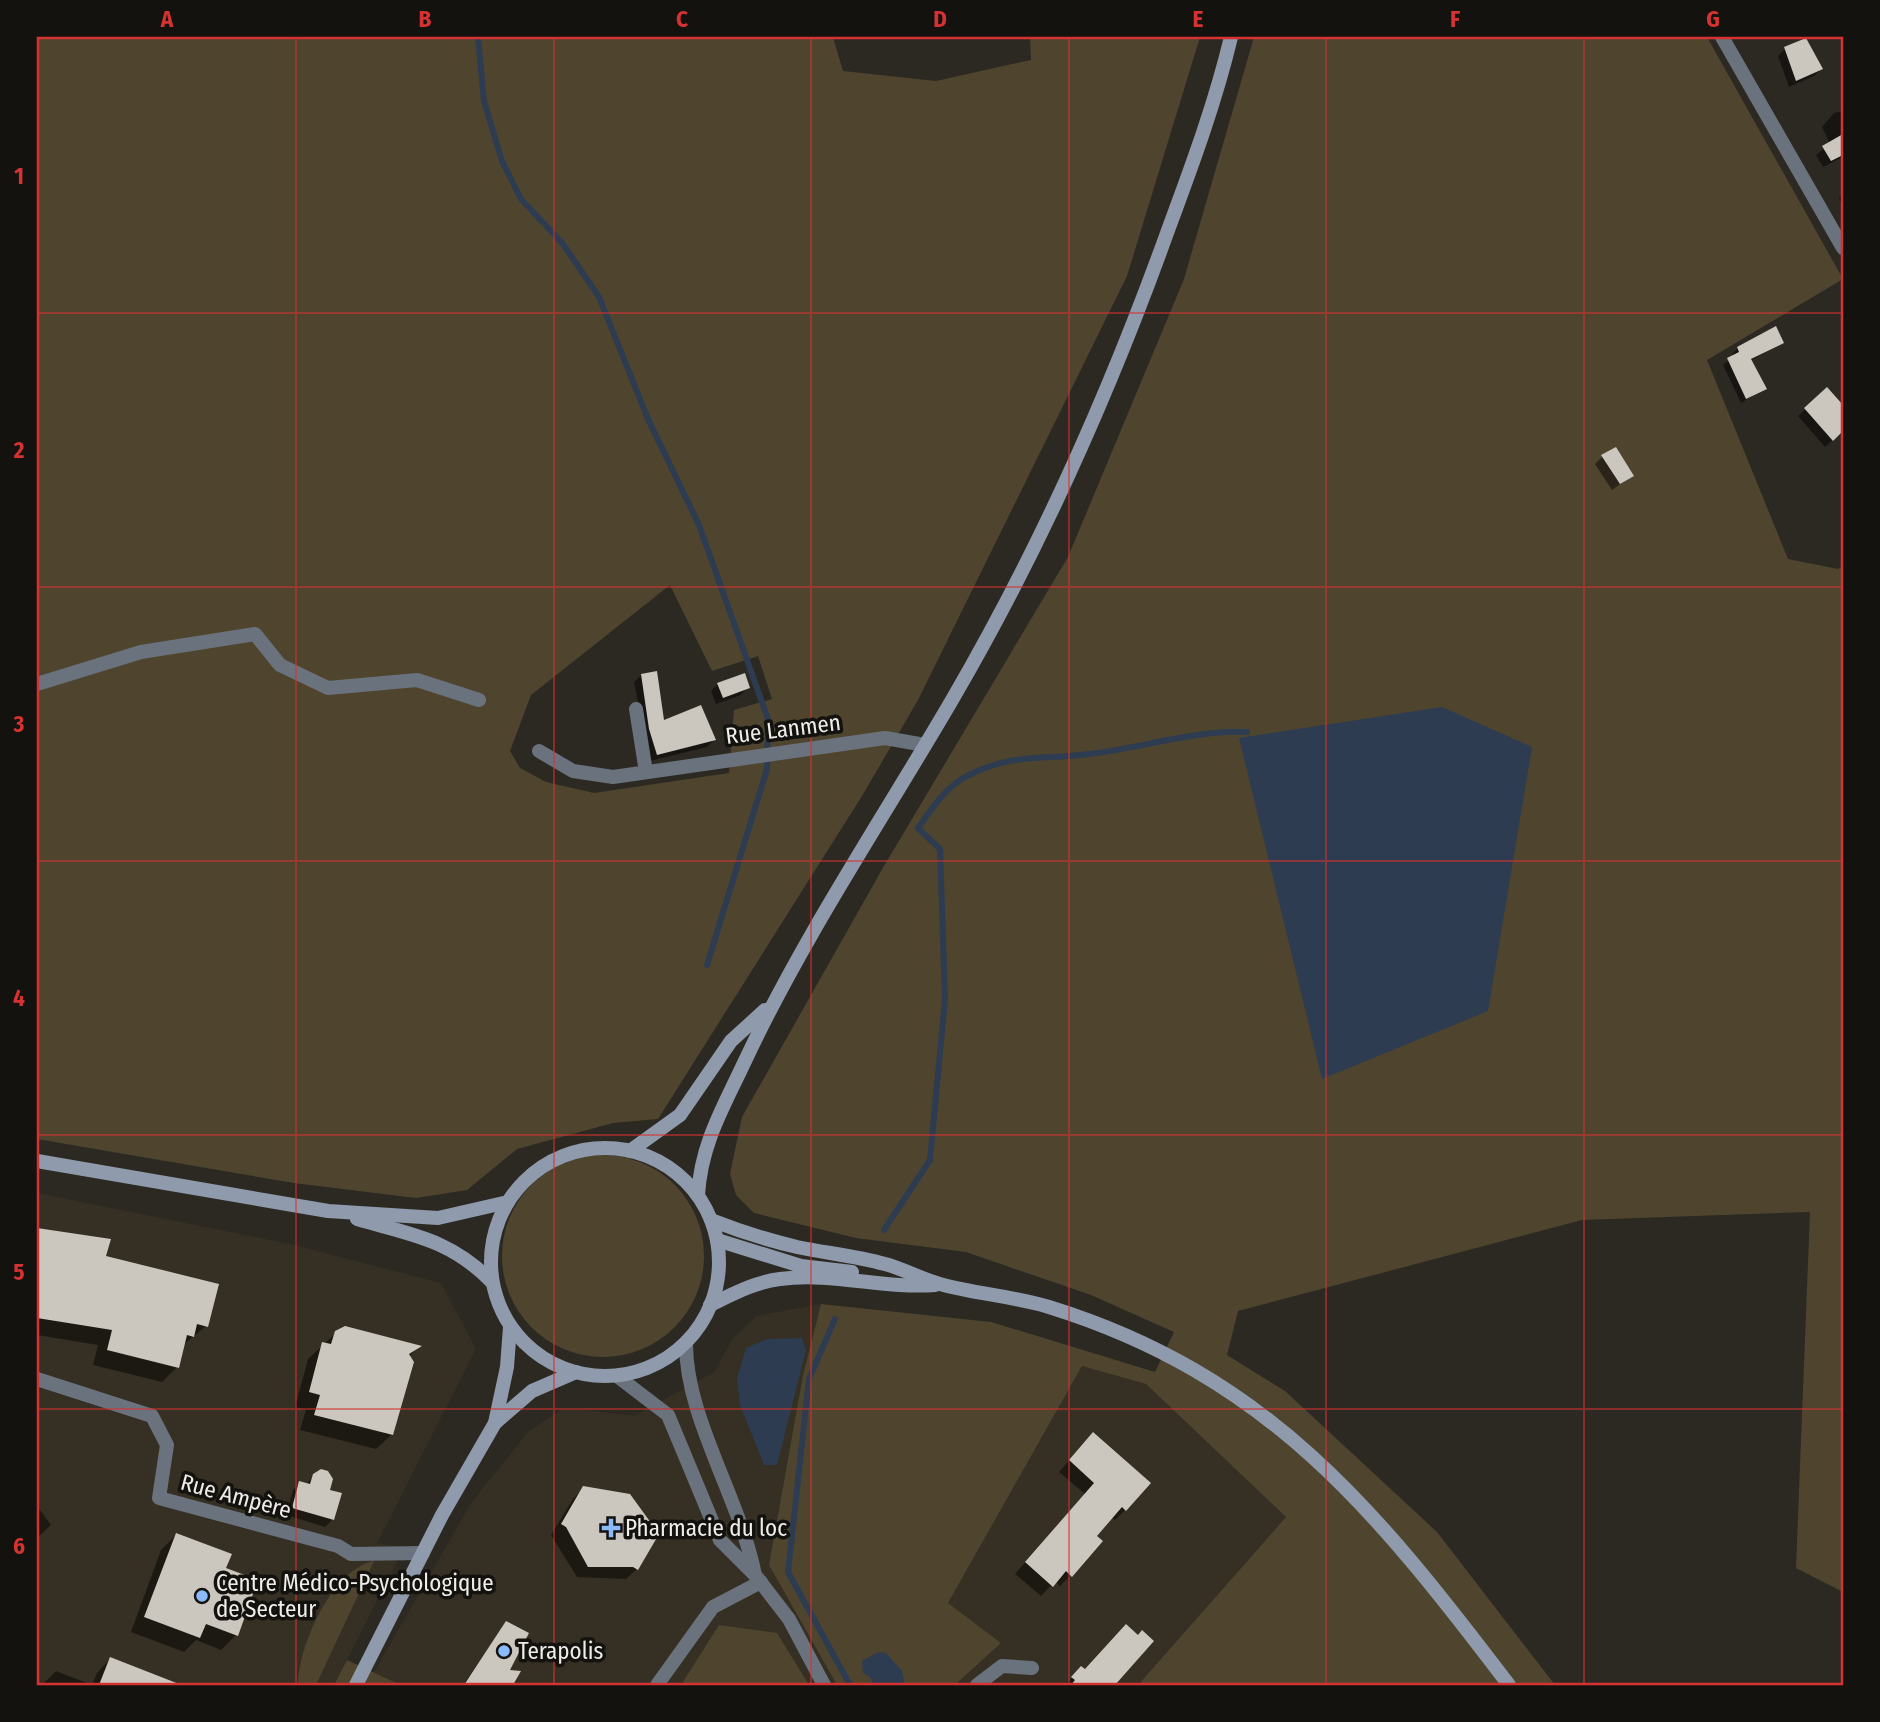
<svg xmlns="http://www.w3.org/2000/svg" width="1880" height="1722" font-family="'Fira Sans Condensed',sans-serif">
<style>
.built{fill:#353023}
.green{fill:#4f452f;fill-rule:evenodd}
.water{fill:#2d3c51}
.shadow{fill:#0007}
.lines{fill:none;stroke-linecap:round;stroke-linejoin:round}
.stream{stroke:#2d3c51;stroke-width:6}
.building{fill:#cbc7bf}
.street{stroke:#6a727d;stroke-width:14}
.secondary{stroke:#8f9bac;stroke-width:14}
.grid{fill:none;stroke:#d73232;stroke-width:2;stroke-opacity:0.55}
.poi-dot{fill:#8abafc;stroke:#13120f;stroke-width:2.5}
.labels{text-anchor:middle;stroke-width:7;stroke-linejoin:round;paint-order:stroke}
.street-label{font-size:23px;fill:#efede9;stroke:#13120f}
.poi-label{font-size:23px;fill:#efede9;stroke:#13120f;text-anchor:start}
.neatline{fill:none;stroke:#d73232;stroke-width:2.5}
.grid-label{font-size:23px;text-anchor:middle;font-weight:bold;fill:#d73232}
</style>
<rect width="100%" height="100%" fill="#2c2923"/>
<g class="built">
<polygon points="37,1193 290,1244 441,1283 476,1349 377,1543 404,1548 334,1685 37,1685"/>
<polygon points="821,1304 803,1375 769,1564 837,1685 401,1685 374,1672 471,1503 528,1432 561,1410 586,1410 634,1416 714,1372 733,1338 757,1316"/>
<polygon points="1082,1366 1146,1384 1286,1517 1138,1685 955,1685 1001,1643 948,1603"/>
</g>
<g class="green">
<path d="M37,37H833L843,71L936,81L1031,60L1030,37H1200L1127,276L918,700L862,796L658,1119L613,1123L517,1149L467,1190L416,1198L294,1183L37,1139ZM670,585L712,671L758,656L772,699L734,710L729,773L594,793L546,782L520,768L510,751L531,695Z"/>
<polygon points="1254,37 1707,37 1843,279 1707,360 1788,559 1838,569 1843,566 1843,1592 1796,1568 1810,1212 1582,1220 1238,1311 1227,1355 1285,1391 1437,1532 1555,1685 1138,1685 1286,1517 1146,1384 1082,1366 948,1603 1001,1643 955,1685 837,1685 769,1565 803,1375 821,1304 991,1322 1155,1372 1174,1332 1091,1295 966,1252 856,1238 754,1213 736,1195 730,1174 742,1117 884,866 1068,557 1184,279"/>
<circle cx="603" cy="1256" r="101"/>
<path d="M374,1561L316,1685H298C298,1646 332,1569 374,1561Z"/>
<polygon points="719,1625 777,1633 809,1685 681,1685"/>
<polygon points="347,1660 401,1685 334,1685"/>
</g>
<g class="water">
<polygon points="1442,707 1532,747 1488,1011 1322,1079 1239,738"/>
<polygon points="802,1338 806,1350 777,1465 764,1465 740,1405 737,1378 746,1348 767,1339"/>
<polygon points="878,1652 886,1653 902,1671 905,1685 873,1685 870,1677 863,1673 862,1661"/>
</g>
<g class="shadow">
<polygon points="1785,49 1821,69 1814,76 1789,87 1778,56"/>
<polygon points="1843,111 1843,157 1823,167 1816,155 1830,144 1822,127 1834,113"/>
<polygon points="1843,193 1843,207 1839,198"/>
<polygon points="1782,343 1750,361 1765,388 1741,403 1723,365 1734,356 1732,354 1738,348"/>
<polygon points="1827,390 1843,408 1843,431 1825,447 1798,416"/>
<polygon points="1602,457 1631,476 1612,490 1595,464"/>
<polygon points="642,675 663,723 714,740 707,747 650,761 634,682"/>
<polygon points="718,684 748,687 741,695 716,704 711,691"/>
<polygon points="37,1229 108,1241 104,1257 206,1326 182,1346 177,1367 162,1382 93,1365 98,1345 37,1335"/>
<polygon points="336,1333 418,1347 409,1357 392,1434 376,1449 300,1430 306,1410 295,1407 308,1359"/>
<polygon points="1083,1445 1125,1510 1115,1520 1111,1517 1095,1536 1071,1575 1060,1586 1055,1581 1041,1596 1015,1574 1085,1494 1059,1472"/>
<polygon points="314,1475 328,1491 333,1519 325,1527 286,1515 293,1490 300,1483 306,1485"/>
<polygon points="584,1488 637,1569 626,1579 577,1577 551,1535 573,1499"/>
<polygon points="37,1506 51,1525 37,1538"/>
<polygon points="176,1535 224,1569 236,1635 221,1650 196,1640 184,1652 131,1632 161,1550"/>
<polygon points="506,1623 507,1671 518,1673 511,1685 463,1685"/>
<polygon points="1138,1637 1151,1641 1113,1685 1065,1685 1081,1668 1085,1671"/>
<polygon points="110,1659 177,1685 42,1685 56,1671 92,1685 97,1673"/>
</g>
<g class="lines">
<g class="stream">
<polyline points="478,37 484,101 502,161 521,199 563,244 599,297 648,419 699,525 768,719 767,769 707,965"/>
<path d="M884,1230L930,1160L945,999L940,849L918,828C933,807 946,786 969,775C1012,753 1045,760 1089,754C1142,748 1193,730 1247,732"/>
<polyline points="835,1319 809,1379 788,1572 850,1685"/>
</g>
</g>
<g class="building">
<polygon points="1806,38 1823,69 1796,81 1784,47"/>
<polygon points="1843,134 1843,155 1831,161 1822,146"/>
<polygon points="1776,326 1784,343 1751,359 1767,389 1746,399 1727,358 1739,352 1737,347"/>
<polygon points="1827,387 1843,405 1843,431 1833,441 1804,408"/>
<polygon points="1616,447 1634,476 1620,484 1601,455"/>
<polygon points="657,671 664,720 701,705 716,740 657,755 649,729 641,674"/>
<polygon points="745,673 750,688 723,698 717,683"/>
<polygon points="37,1228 111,1239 106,1256 219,1284 208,1327 197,1324 194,1337 187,1335 179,1368 107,1350 112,1330 37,1318"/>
<polygon points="345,1326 422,1346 409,1354 414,1362 393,1435 314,1415 320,1395 309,1392 322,1342 331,1344 335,1331"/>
<polygon points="1093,1432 1151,1483 1126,1511 1122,1507 1097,1536 1103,1541 1072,1577 1066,1571 1053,1587 1025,1562 1094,1483 1069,1460"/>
<polygon points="321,1469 328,1471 333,1479 330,1490 342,1493 334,1520 292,1508 299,1481 310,1484 313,1474"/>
<polygon points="583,1486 630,1494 659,1534 638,1570 633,1567 588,1567 566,1527 561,1524"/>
<polygon points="176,1533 232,1554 226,1568 258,1580 238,1636 206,1624 200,1638 144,1617"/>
<polygon points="506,1621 529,1633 510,1670 521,1671 513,1685 464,1685"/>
<polygon points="1126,1624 1138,1635 1142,1630 1154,1641 1115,1685 1071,1685 1075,1680 1071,1677 1081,1666 1085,1669"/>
<polygon points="110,1657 179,1684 178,1685 99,1685"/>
</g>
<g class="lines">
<g class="street">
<polyline points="1722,37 1843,248"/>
<polyline points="37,684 141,652 255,634 280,665 328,688 417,680 479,700"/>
<polyline points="636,709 646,772"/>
<polyline points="539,751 573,771 613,777 885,738 925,745"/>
<path d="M686,1342C685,1417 740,1498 755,1575"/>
<polyline points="617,1376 668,1415 720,1540 755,1575 789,1619 824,1685"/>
<polyline points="37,1379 152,1416 167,1445 159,1498 338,1546 351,1554 423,1553"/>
<polyline points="657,1685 713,1607 761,1582"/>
<polyline points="977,1685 1002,1666 1032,1668"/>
</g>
<g class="secondary">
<circle cx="605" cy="1262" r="114"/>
<polyline points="630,1151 680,1115 731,1041 765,1010"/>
<polyline points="37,1161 328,1211 438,1218 508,1202"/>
<path d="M698,1195C701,1144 723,1108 744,1063C803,937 882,820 952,700C1039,551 1109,394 1167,233C1191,168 1215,104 1231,37"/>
<path d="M357,1219C412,1235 450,1239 492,1282"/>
<path d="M711,1220C739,1231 767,1240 797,1247C826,1253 856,1256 885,1264C904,1269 921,1279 940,1284C975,1294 1013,1296 1049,1307C1268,1375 1376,1510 1509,1685"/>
<polyline points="717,1240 801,1266 852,1272"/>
<path d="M710,1305C733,1294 755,1282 780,1279C832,1272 884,1289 935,1285"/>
<polyline points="495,1423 532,1391 576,1372"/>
<polyline points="356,1685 442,1515 495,1423 507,1367 510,1327"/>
</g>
</g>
<path class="grid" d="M296,37V1685M554,37V1685M811,37V1685M1069,37V1685M1326,37V1685M1584,37V1685M37,313H1843M37,587H1843M37,861H1843M37,1135H1843M37,1409H1843"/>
<g class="poi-dot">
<path d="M607.5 1517.5h7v7h7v7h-7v7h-7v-7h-7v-7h7z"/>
<circle cx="202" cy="1596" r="7"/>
<circle cx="504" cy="1651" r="7"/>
</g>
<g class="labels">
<g class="street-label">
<text transform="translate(783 729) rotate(-7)" y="8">Rue Lanmen</text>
<text transform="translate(236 1496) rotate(15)" y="8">Rue Ampère</text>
</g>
<g class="poi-label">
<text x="625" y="1536">Pharmacie du loc</text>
<text x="216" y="1591">Centre Médico-Psychologique<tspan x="216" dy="26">de Secteur</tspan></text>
<text x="518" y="1659">Terapolis</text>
</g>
</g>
<rect width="1880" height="1722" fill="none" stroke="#13120f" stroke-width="77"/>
<rect x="38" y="38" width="1804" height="1646" class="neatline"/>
<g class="grid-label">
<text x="167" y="27">A</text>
<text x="425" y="27">B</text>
<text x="682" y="27">C</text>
<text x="940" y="27">D</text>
<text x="1198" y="27">E</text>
<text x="1455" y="27">F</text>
<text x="1713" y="27">G</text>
<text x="19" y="184">1</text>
<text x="19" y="458">2</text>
<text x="19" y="732">3</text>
<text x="19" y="1006">4</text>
<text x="19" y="1280">5</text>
<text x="19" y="1554">6</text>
</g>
</svg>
